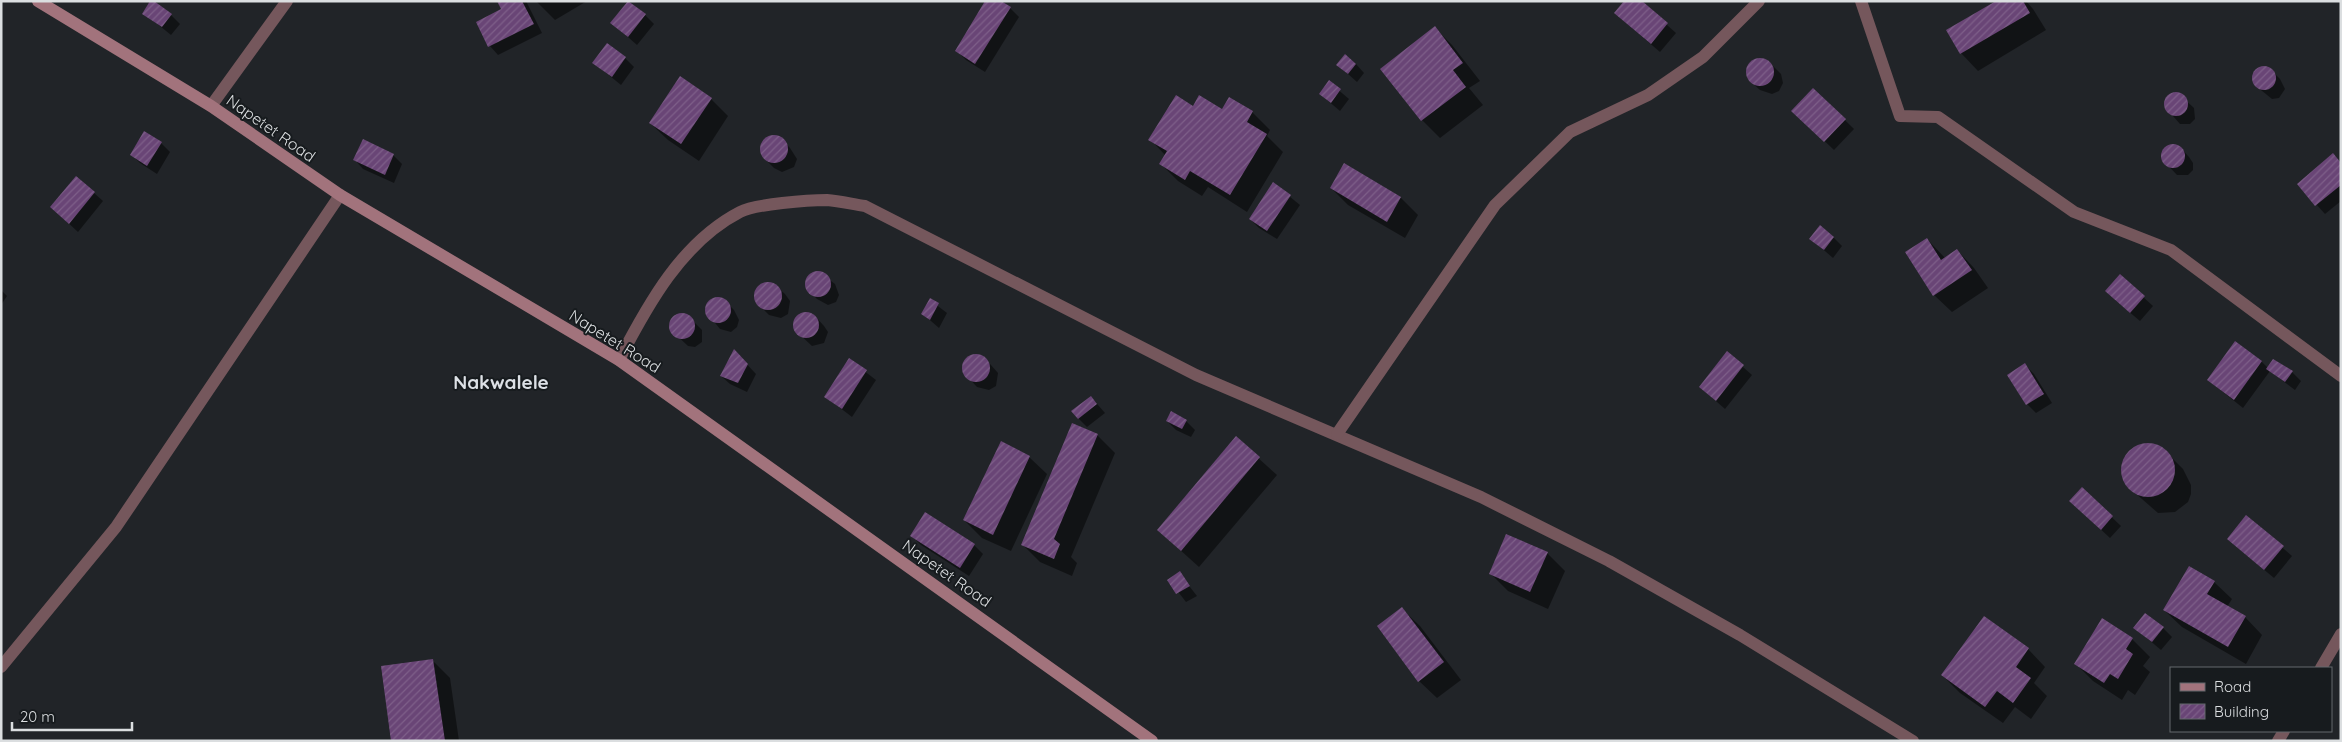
<svg xmlns="http://www.w3.org/2000/svg" width="2342" height="742" font-family="Quicksand,sans-serif">
<style>
.shadow{fill:#0007}
.building{fill:url(#building-hatch)}
.lines{fill:none;stroke-linecap:round;stroke-linejoin:round}
.minor{stroke:#75575c;stroke-width:12}
.secondary{stroke:#a2737c;stroke-width:12}
.labels{text-anchor:middle;stroke-width:4;stroke-linejoin:round;paint-order:stroke}
.street-label{font-size:16px;fill:#dbdee0;stroke:#171b1e}
.quarter-label{font-size:19px;font-weight:bold;fill:#dce0e5;stroke:#171b1e}
</style>
<defs>
<pattern id="building-hatch" width="6" height="6" patternUnits="userSpaceOnUse" patternTransform="scale(1.25)"><rect width="6" height="6" fill="#694576"/><path d="M-1 1l2-2M0 6l6-6M5 7l2-2" fill="none" stroke="#7e5f89"/></pattern>
</defs>
<rect width="100%" height="100%" fill="#212428"/>
<g class="shadow">
<polygon points="498,1 526,1 542,33 498,55 490,46 502,10"/>
<polygon points="536,1 587,1 555,20"/>
<polygon points="1640,1 1676,33 1660,52 1625,22"/>
<polygon points="1999,1 2026,1 2033,9 2046,30 1978,71 1961,53"/>
<polygon points="1010,8 1019,17 985,72 966,60 957,51"/>
<polygon points="144,13 171,15 180,24 171,35"/>
<polygon points="645,15 654,24 637,45 612,23"/>
<polygon points="1435,28 1452,45 1480,81 1469,88 1483,105 1440,138 1422,120 1382,69"/>
<polygon points="625,58 634,67 621,85 594,63"/>
<polygon points="1760,59 1772,65 1781,74 1783,83 1779,91 1772,94 1760,90 1750,81 1747,68 1752,61"/>
<polygon points="1356,64 1364,73 1357,82 1338,65"/>
<polygon points="2264,67 2271,70 2280,79 2285,89 2279,98 2272,99 2256,86 2254,75 2258,69"/>
<polygon points="1329,82 1349,99 1340,111 1320,94"/>
<polygon points="1813,89 1854,129 1834,150 1793,111"/>
<polygon points="2179,94 2194,108 2195,119 2190,124 2180,124 2166,108 2165,101 2169,96"/>
<polygon points="711,99 728,116 699,161 668,140 650,123"/>
<polygon points="1230,99 1252,112 1270,130 1267,136 1283,152 1247,212 1208,187 1202,196 1178,181 1160,163 1165,155 1150,139 1193,107 1223,111"/>
<polygon points="772,136 781,138 790,148 797,159 794,167 782,172 774,168 765,159 761,151 762,143"/>
<polygon points="161,143 170,152 157,174 140,163 131,154"/>
<polygon points="2169,146 2180,147 2189,157 2193,163 2193,170 2188,175 2177,175 2163,160 2162,153"/>
<polygon points="393,155 402,164 394,183 363,169 355,160"/>
<polygon points="2341,163 2341,201 2325,214 2298,184"/>
<polygon points="1273,183 1300,205 1277,239 1259,228 1250,219"/>
<polygon points="1331,188 1401,198 1418,215 1405,238 1348,205"/>
<polygon points="94,193 103,201 78,232 51,207"/>
<polygon points="1833,237 1842,246 1833,258 1811,239"/>
<polygon points="1927,239 1945,258 1957,250 1974,268 1988,288 1952,312 1934,295"/>
<polygon points="819,272 835,284 839,295 836,302 828,305 817,299 808,290 806,283 810,276"/>
<polygon points="2120,276 2153,306 2140,321 2115,300"/>
<polygon points="763,284 775,285 785,294 790,301 788,314 781,318 769,315 760,306 756,298 757,289"/>
<polygon points="1,290 7,296 1,305"/>
<polygon points="716,299 725,301 734,310 739,320 737,327 731,332 720,329 707,313 707,306"/>
<polygon points="930,300 947,313 939,328 923,314"/>
<polygon points="804,313 815,316 824,326 828,332 824,343 812,346 797,332 795,324 798,317"/>
<polygon points="681,314 687,315 702,330 702,342 695,347 688,346 672,331 671,324"/>
<polygon points="1727,353 1752,375 1725,409 1700,387"/>
<polygon points="975,355 983,356 998,373 996,386 989,390 977,387 964,373 963,366 967,358"/>
<polygon points="742,359 756,374 747,392 730,384 721,376"/>
<polygon points="850,360 876,380 852,417 826,397"/>
<polygon points="2261,361 2268,368 2292,372 2301,381 2295,390 2270,371 2243,408 2208,380"/>
<polygon points="2025,365 2034,374 2052,403 2036,413 2027,404"/>
<polygon points="1091,397 1105,413 1087,427 1078,418"/>
<polygon points="1167,421 1186,421 1195,430 1191,437 1176,430"/>
<polygon points="1097,435 1115,453 1071,557 1077,563 1072,576 1040,562 1022,544"/>
<polygon points="1236,438 1277,475 1199,567 1158,530"/>
<polygon points="2142,445 2158,447 2165,451 2183,469 2191,485 2191,494 2188,502 2175,512 2158,513 2126,485 2122,469 2123,461 2135,448"/>
<polygon points="1029,457 1047,474 1011,551 982,538 964,520"/>
<polygon points="2082,489 2121,526 2110,538 2080,510"/>
<polygon points="2247,517 2292,556 2274,578 2238,548"/>
<polygon points="912,536 974,545 983,554 969,576 921,545"/>
<polygon points="1547,553 1565,571 1548,609 1508,591 1490,573"/>
<polygon points="1179,573 1197,596 1186,602 1169,580"/>
<polygon points="2214,582 2232,599 2227,607 2245,617 2262,635 2246,664 2182,627 2164,610"/>
<polygon points="1402,609 1420,626 1461,680 1437,698 1419,681"/>
<polygon points="2135,628 2163,628 2172,637 2161,650"/>
<polygon points="2132,639 2150,657 2143,666 2150,672 2135,695 2128,690 2122,700 2093,681 2075,663"/>
<polygon points="2028,649 2045,667 2034,683 2047,696 2031,719 2015,707 2003,723 1960,693 1942,675"/>
<polygon points="432,660 450,678 459,741 393,741"/>
</g>
<g class="building">
<polygon points="150,1 154,1 172,14 162,27 142,14"/>
<polygon points="497,1 522,1 534,24 488,47 476,22 501,9"/>
<polygon points="628,1 646,14 628,37 610,23"/>
<polygon points="985,1 1001,1 1011,7 975,64 955,51"/>
<polygon points="1624,1 1642,1 1668,23 1651,44 1614,13"/>
<polygon points="1996,1 2023,1 2030,13 1960,54 1946,30"/>
<polygon points="1435,26 1463,63 1453,70 1466,87 1421,121 1380,69"/>
<polygon points="607,43 626,57 612,77 592,63"/>
<polygon points="1345,54 1356,64 1348,74 1336,65"/>
<circle cx="1760" cy="72" r="14"/>
<circle cx="2264" cy="78" r="12"/>
<polygon points="680,76 712,98 681,144 649,123"/>
<polygon points="1329,80 1341,89 1331,103 1319,94"/>
<polygon points="1813,88 1846,119 1824,142 1791,111"/>
<circle cx="2176" cy="104" r="12"/>
<polygon points="1176,95 1193,106 1199,95 1222,109 1229,97 1253,111 1247,122 1267,134 1230,195 1190,171 1185,180 1159,164 1167,151 1148,140"/>
<polygon points="144,131 162,142 147,166 130,155"/>
<circle cx="774" cy="149" r="14"/>
<polygon points="363,139 394,154 385,175 353,160"/>
<circle cx="2173" cy="156" r="12"/>
<polygon points="2333,153 2341,163 2341,185 2315,206 2297,184"/>
<polygon points="1344,163 1401,197 1387,222 1330,188"/>
<polygon points="76,176 95,192 69,224 50,207"/>
<polygon points="1273,182 1291,195 1267,231 1249,219"/>
<polygon points="1820,225 1834,237 1824,250 1809,239"/>
<polygon points="1927,238 1941,260 1957,249 1972,270 1933,296 1905,252"/>
<circle cx="818" cy="284" r="13"/>
<polygon points="2120,274 2145,296 2130,313 2105,291"/>
<circle cx="768" cy="296" r="14"/>
<circle cx="718" cy="310" r="13"/>
<polygon points="930,298 939,303 930,320 921,314"/>
<circle cx="806" cy="325" r="13"/>
<circle cx="682" cy="326" r="13"/>
<polygon points="2235,341 2262,361 2234,400 2207,380"/>
<polygon points="734,349 748,364 738,383 720,376"/>
<polygon points="1727,351 1744,365 1716,401 1699,387"/>
<circle cx="976" cy="368" r="14"/>
<polygon points="849,358 867,370 842,409 824,397"/>
<polygon points="2273,359 2293,371 2285,382 2266,369"/>
<polygon points="2025,363 2044,394 2026,405 2007,375"/>
<polygon points="1091,396 1097,404 1078,419 1071,411"/>
<polygon points="1171,411 1187,420 1182,429 1166,421"/>
<polygon points="1072,423 1098,434 1054,539 1060,544 1054,559 1021,545"/>
<polygon points="1236,436 1260,457 1181,551 1157,530"/>
<polygon points="1001,441 1030,456 993,535 963,520"/>
<circle cx="2148" cy="470" r="27"/>
<polygon points="2082,487 2113,516 2101,530 2069,501"/>
<polygon points="925,512 975,544 960,568 910,536"/>
<polygon points="2246,515 2284,546 2264,570 2227,539"/>
<polygon points="1506,534 1548,552 1530,592 1489,574"/>
<polygon points="2189,566 2215,581 2207,594 2246,616 2228,647 2163,610"/>
<polygon points="1180,571 1190,586 1176,594 1167,580"/>
<polygon points="1402,607 1444,662 1418,682 1377,626"/>
<polygon points="2145,613 2164,627 2152,642 2133,628"/>
<polygon points="1984,616 2029,648 2016,667 2031,678 2013,703 1997,691 1985,707 1941,675"/>
<polygon points="2102,618 2133,638 2126,649 2133,654 2118,679 2110,674 2104,683 2074,664"/>
<polygon points="433,659 445,741 391,741 381,666"/>
</g>
<g class="lines">
<g class="minor">
<polyline points="1861,1 1900,116 1938,117 2074,212 2171,250 2341,376"/>
<polyline points="211,106 287,1"/>
<path d="M619,360C648,304 682,242 740,212C755,204 809,200 827,200C839,201 852,204 865,206L1196,375L1481,497L1609,561L1740,635L1913,741"/>
<polyline points="1337,434 1495,205 1570,132 1648,95 1703,57 1759,1"/>
<polyline points="1,667 116,527 340,195"/>
<polyline points="2321,668 2341,634"/>
<polyline points="2278,741 2284,731"/>
</g>
<polyline class="secondary" points="38,1 211,106 340,195 619,360 1152,741"/>
</g>
<g class="labels">
<g class="street-label">
<text transform="translate(271 128) rotate(35)" y="6">Napetet Road</text>
<text transform="translate(615 341) rotate(32)" y="6">Napetet Road</text>
<text transform="translate(947 573) rotate(35)" y="6">Napetet Road</text>
</g>
<g class="quarter-label">
<text x="501" y="389">Nakwalele</text>
</g>
</g>
<rect width="2342" height="742" fill="none" stroke="#dbdee0" stroke-width="5"/>
<rect x="2170" y="667" width="162" height="65" fill="#171b1e" stroke="#65696c"/>
<rect x="2180" y="683" width="25" height="8" fill="#a2737c" stroke="#65696c"/>
<text x="2214" y="692" font-size="15" fill="#dbdee0">Road</text>
<rect x="2180" y="704" width="25" height="15" fill="url(#building-hatch)" stroke="#65696c"/>
<text x="2214" y="717" font-size="15" fill="#dbdee0">Building</text>
<path d="M12 722v8h120v-8" fill="none" stroke="#dbdee0" stroke-width="2.5"/>
<text x="20" y="722" font-size="15" fill="#dbdee0" stroke="#171b1e" stroke-width="4" paint-order="stroke">20 m</text>
</svg>
